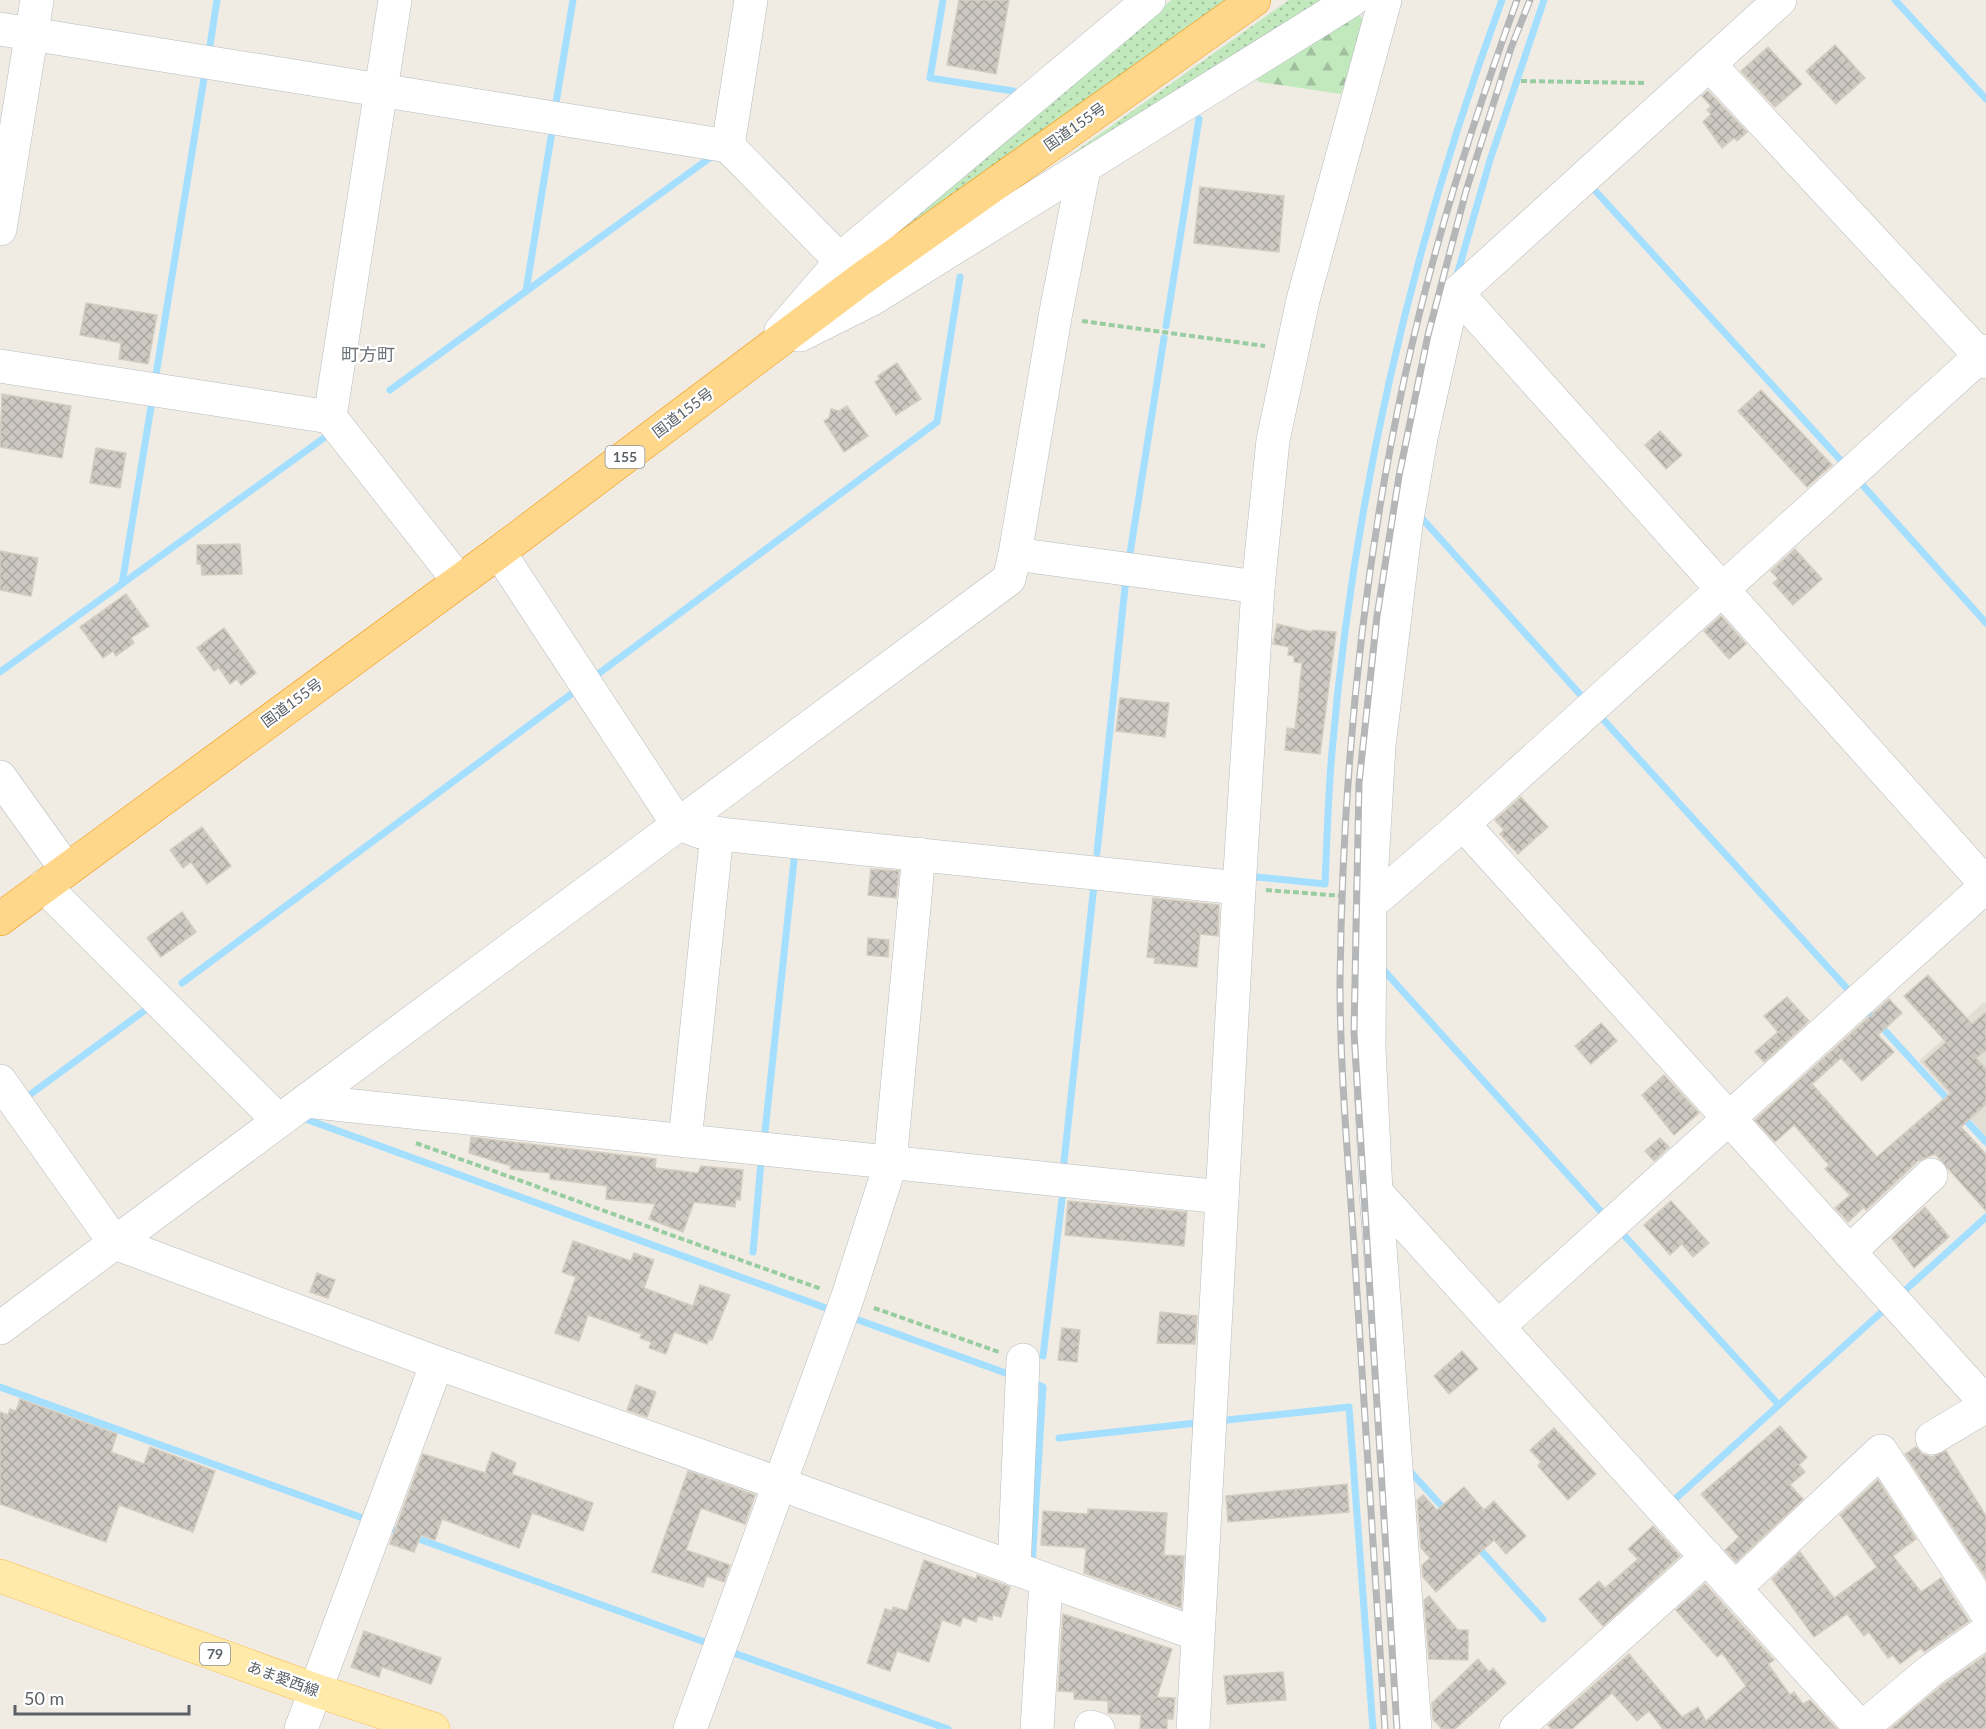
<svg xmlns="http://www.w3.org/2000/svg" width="1986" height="1729" font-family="Lato,'Noto Sans JP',sans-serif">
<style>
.education{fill:#e2ded4}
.grass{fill:url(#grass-dots)}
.forest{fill:url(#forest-firs)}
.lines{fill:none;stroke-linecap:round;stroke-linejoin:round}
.stream{stroke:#a4dfff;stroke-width:7}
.building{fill:url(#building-cross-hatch);stroke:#d5cdc1;stroke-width:1.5}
.minor-casing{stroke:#b6bbbf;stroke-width:34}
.major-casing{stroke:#febd4f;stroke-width:34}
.highway-casing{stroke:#f39200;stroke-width:34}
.path{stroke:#98cda2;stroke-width:4;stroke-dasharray:6 3;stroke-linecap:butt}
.minor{stroke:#fff;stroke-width:33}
.major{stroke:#ffeaa9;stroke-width:33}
.highway{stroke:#ffd78b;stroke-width:33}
.rail-casing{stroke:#b5b6b7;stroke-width:7}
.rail{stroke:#fff;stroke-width:4.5;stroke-dasharray:14;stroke-linecap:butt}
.labels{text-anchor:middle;stroke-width:4.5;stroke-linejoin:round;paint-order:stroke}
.shield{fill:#fff;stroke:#8d9094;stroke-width:1.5}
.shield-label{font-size:14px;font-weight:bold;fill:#5c6166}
.street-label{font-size:15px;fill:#5c6166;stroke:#fff}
.quarter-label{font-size:18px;fill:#6c7378;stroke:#fff}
</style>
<defs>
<pattern id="grass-dots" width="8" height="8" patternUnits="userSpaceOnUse" patternTransform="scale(1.5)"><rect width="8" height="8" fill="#c2e9be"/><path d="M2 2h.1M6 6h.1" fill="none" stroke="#a1c09e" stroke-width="1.8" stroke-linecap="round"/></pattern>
<pattern id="forest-firs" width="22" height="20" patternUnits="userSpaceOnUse" patternTransform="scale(1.5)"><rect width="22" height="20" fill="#c2e9be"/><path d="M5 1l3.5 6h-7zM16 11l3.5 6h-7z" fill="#a1c09e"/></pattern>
<pattern id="building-cross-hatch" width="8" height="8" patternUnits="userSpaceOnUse" patternTransform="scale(1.5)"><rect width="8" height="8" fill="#cdc9c2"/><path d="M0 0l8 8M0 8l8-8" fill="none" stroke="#aaa7a1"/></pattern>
</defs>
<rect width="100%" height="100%" fill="#f0ece4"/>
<polygon class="education" points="1984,1002 1986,1004 1986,1136 1919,1061"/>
<g class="grass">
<polygon points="1172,0 1230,0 895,239 892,230"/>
<polygon points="1289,0 1332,0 946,243"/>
</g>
<polygon class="forest" points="1352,10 1365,20 1341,94 1259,82 1251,75"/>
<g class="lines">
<g class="stream">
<polyline points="943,0 930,78 1013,91"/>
<polyline points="1895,0 1986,99"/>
<polyline points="209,52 217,0"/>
<polyline points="555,109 573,0"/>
<polyline points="1590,185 1845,465"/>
<polyline points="1457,275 1490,160 1544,0"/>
<polyline points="526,291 552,131"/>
<polyline points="1166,326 1199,119"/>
<polyline points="155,381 205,72"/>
<polyline points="390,390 711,157"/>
<polyline points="1857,479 1986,623"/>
<polyline points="1418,514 1587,702"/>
<polyline points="1129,560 1164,338"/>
<polyline points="122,584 152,401"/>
<polyline points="0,672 328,435"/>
<polyline points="594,677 937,422 960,277"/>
<polyline points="1600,716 1852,994"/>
<polyline points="1097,853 1126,578"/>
<path d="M1257,877L1325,884C1327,840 1328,796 1332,752C1354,495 1413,242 1502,0"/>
<polyline points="1380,966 1605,1216"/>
<polyline points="182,983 578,689"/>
<polyline points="1866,1010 1952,1104"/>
<polyline points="24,1099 148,1008"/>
<polyline points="1961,1115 1986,1142"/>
<polyline points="300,1117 834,1311"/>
<polyline points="764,1141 795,851"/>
<polyline points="1063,1171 1094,885"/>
<polyline points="1622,1233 1779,1405"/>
<polyline points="753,1252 761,1162"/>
<polyline points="1901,1294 1986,1217"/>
<polyline points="850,1317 1014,1376"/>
<polyline points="1043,1356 1063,1191"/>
<polyline points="1031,1382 1043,1387 1032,1565"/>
<polyline points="0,1387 360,1517"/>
<polyline points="1227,1420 1349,1407 1373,1729"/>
<polyline points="1059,1438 1196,1423"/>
<polyline points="1408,1469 1447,1512"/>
<polyline points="1673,1501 1886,1308"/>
<polyline points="394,1530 710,1644"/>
<polyline points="1476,1545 1543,1619"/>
<polyline points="731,1652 948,1729"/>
</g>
</g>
<g class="building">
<polygon points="959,0 1009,0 996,74 947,65"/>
<polygon points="1835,45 1865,78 1836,104 1806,71"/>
<polygon points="1768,47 1802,84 1775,107 1741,71"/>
<polygon points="1708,91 1747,132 1737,141 1734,138 1722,148 1703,122 1711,114 1707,110 1711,106 1702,96"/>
<polygon points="1200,187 1284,196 1279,252 1194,243"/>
<polygon points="86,303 157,315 148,364 119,359 121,343 80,335"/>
<polygon points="897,363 921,399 896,415 875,382 880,379 878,376"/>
<polygon points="1761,390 1832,465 1807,487 1738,411"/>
<polygon points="2,394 71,406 62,458 0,447"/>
<polygon points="847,406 868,436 844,452 824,421 829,418 831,409 839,411"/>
<polygon points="1660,431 1682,455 1666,469 1645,445"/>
<polygon points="96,448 126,453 120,488 90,483"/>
<polygon points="240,544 242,574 202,575 201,564 197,564 197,545"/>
<polygon points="1795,549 1822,579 1793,605 1773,583 1778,579 1771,571"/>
<polygon points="0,551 38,558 31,596 0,590"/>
<polygon points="126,594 149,626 131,638 134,643 116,656 113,651 103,658 80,627"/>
<polygon points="1721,616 1746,644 1729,659 1704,631"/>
<polygon points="1277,624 1312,632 1312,630 1336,632 1320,754 1285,750 1287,728 1295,729 1302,663 1294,662 1294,656 1288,655 1289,647 1273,644"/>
<polygon points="224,628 256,673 241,685 237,679 230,684 219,668 214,671 197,648"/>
<polygon points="1120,698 1169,703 1165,737 1116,731"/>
<polygon points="1521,797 1548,827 1518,854 1500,834 1504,830 1495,820"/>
<polygon points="202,827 231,866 207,884 191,862 183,868 170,850"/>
<polygon points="871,869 899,871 896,898 868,895"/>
<polygon points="1153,898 1219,905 1218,936 1200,934 1197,967 1154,963 1155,958 1147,957"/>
<polygon points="182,912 196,932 161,957 147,938"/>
<polygon points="868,938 889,940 888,957 867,955"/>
<polygon points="1928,975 1972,1024 1986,1012 1986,1050 1976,1058 1986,1069 1986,1104 1961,1127 1986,1154 1986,1211 1935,1154 1918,1161 1866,1210 1864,1207 1848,1222 1835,1208 1850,1195 1825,1169 1829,1165 1794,1125 1775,1142 1755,1120 1889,999 1902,1013 1878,1035 1894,1052 1862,1081 1841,1058 1812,1084 1877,1157 1951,1093 1924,1062 1946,1042 1904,996"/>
<polygon points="1787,997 1809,1021 1764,1062 1755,1052 1778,1032 1764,1016"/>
<polygon points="1601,1023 1617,1041 1591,1064 1575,1046"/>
<polygon points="1664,1075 1699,1113 1674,1135 1642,1095"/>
<polygon points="471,1137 656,1159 655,1168 698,1173 701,1166 743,1170 740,1200 736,1199 735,1207 694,1202 683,1232 649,1219 655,1204 606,1199 607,1186 550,1179 550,1173 510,1169 511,1166 469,1153"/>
<polygon points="1660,1138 1669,1147 1654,1161 1645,1151"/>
<polygon points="1068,1201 1187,1212 1184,1246 1065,1235"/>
<polygon points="1671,1201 1709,1243 1693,1257 1682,1244 1670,1255 1644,1225"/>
<polygon points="1925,1207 1949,1237 1914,1268 1892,1238"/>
<polygon points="573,1241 631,1261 634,1253 654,1260 644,1288 693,1306 700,1285 730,1295 712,1340 709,1339 707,1344 674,1332 666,1354 649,1348 651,1342 640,1338 642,1334 588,1315 579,1341 555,1333 576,1277 562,1272"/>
<polygon points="317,1273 335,1280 328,1298 310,1292"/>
<polygon points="1160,1312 1197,1316 1195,1344 1157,1343"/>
<polygon points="1062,1328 1080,1330 1077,1362 1058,1360"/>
<polygon points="1462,1351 1478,1369 1449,1394 1434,1376"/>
<polygon points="636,1385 656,1392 647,1417 627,1410"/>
<polygon points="20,1399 117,1434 111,1452 144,1464 150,1447 215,1471 193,1532 119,1505 106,1542 0,1504 0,1412 8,1415 10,1409 16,1411"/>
<polygon points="1780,1426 1807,1457 1799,1465 1805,1472 1790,1485 1803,1499 1736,1562 1725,1550 1739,1537 1701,1494"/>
<polygon points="1554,1428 1596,1474 1568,1500 1538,1466 1541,1462 1530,1450"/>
<polygon points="1916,1447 1922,1454 1932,1457 1946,1451 1986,1516 1986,1578 1905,1454"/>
<polygon points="492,1452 516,1463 512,1474 593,1503 583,1531 532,1513 519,1548 442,1519 435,1540 421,1535 414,1552 390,1544 423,1454 485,1473"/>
<polygon points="688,1471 755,1495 745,1524 701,1508 686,1550 730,1565 724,1582 707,1576 703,1587 652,1572"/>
<polygon points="1878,1480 1916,1539 1893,1556 1921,1592 1941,1578 1969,1621 1924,1652 1921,1648 1900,1664 1893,1655 1888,1658 1869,1632 1864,1636 1847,1614 1814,1637 1772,1579 1800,1552 1834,1598 1877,1567 1840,1515"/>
<polygon points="1347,1484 1349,1512 1228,1522 1226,1496"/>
<polygon points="1464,1487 1484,1510 1494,1501 1526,1536 1506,1554 1494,1540 1436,1592 1423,1577 1422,1565 1430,1558 1421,1548 1417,1500 1423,1495 1437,1510"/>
<polygon points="1088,1509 1167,1513 1164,1555 1184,1556 1181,1608 1084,1573 1086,1548 1041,1545 1043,1511 1088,1514"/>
<polygon points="1653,1526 1680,1556 1603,1626 1579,1599 1599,1581 1605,1588 1638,1559 1628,1549"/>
<polygon points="924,1560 976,1579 977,1575 1010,1587 1001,1617 993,1615 992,1620 978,1616 976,1622 963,1617 960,1626 942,1620 929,1662 897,1651 890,1671 867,1663 885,1609 892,1611 893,1607 907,1611"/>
<polygon points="1705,1584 1771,1657 1774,1660 1768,1664 1790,1695 1794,1692 1803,1704 1810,1700 1837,1729 1663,1729 1649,1711 1637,1721 1612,1693 1572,1729 1552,1729 1548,1725 1629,1654 1682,1717 1698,1707 1706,1721 1746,1686 1722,1653 1717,1657 1676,1610"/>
<polygon points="1429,1596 1458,1630 1468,1630 1468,1660 1429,1659 1424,1600"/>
<polygon points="1063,1614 1172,1649 1157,1697 1175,1698 1173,1719 1167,1719 1167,1729 1140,1729 1141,1715 1108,1713 1108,1701 1074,1699 1074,1692 1058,1691"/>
<polygon points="364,1631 441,1658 431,1684 382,1667 379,1677 351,1667"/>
<polygon points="1986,1655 1986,1729 1890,1729 1941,1686"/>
<polygon points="1478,1659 1489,1672 1493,1668 1506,1683 1455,1729 1442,1729 1433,1719 1432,1703"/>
<polygon points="1283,1672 1286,1700 1227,1704 1224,1676"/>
</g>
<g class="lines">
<g class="minor-casing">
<g id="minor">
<polyline points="395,0 330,417 459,581"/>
<polyline points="1780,0 1457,293 1986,884"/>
<polyline points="0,29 728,146 841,261"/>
<polyline points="1709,64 1986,362"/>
<polyline points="728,146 751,0"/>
<polyline points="0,229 37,0"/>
<polyline points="781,331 850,251 1149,0"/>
<polyline points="800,335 872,299 1352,0"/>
<polyline points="0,366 330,417"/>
<polyline points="499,552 677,823 701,832 1239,888"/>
<polyline points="1015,554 1055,317 1084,169"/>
<polyline points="0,777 66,869"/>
<polyline points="1463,824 1986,1403"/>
<polyline points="44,886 279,1121"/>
<polyline points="1370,899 1380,896 1463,824 1986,351"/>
<polyline points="0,1081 115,1243 437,1363 780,1484 1197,1634"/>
<polyline points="306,1101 1222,1197"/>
<polyline points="685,1141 717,833"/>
<polyline points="1376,1192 1862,1729"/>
<polyline points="1849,1252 1931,1175"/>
<polyline points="1499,1326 1986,886"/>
<polyline points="0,1328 1009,579 1015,554 1258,587"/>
<polyline points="1932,1438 1986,1406"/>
<polyline points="1014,1569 1023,1360"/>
<polyline points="1735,1588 1881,1451 1986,1612"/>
<polyline points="1091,1727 1098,1729"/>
<polyline points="301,1729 437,1363"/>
<polyline points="690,1729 847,1299 885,1181 890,1163 919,854"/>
<polyline points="1037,1729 1046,1580"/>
<polyline points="1193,1729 1239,888 1258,587 1273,440 1303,300 1385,0"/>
<polyline points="1415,1729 1376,1192 1369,1048 1370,899 1379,746 1406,525 1421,438 1450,309 1457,293"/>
<polyline points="1516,1729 1707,1557"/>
<polyline points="1861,1729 1930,1671 1986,1632"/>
</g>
</g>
<g class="major-casing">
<polyline id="major" points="0,1576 315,1690 433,1729"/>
</g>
<g class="highway-casing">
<polyline id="highway" points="0,919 499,552 860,280 1254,0"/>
</g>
<g class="path">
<polyline points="1521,81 1646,83"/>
<polyline points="1082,321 1265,346"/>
<polyline points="1266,890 1343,896"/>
<polyline points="416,1143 821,1289"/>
<polyline points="874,1308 999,1352"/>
</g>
<use href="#minor" class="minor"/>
<use href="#major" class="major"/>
<use href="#highway" class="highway"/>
<g class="rail-casing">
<g id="rail">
<path d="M1385,1729C1375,1568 1364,1407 1354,1246C1348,1159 1340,1070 1340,982C1343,734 1371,482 1438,243C1461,160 1488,80 1517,0"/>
<polyline points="1397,1729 1354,1032 1359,783 1377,616 1399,476 1428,335 1466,191 1511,48 1530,0"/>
</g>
</g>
<use href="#rail" class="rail"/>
</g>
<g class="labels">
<g class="shield">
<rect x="605.5" y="446" width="39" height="22" rx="4.5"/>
<rect x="200" y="1643" width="30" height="22" rx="4.5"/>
</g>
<g class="shield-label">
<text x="625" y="462">155</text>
<text x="215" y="1659">79</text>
</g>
<g class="street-label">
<text transform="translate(1075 127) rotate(-35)" y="5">国道155号</text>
<text transform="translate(683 413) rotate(-37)" y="5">国道155号</text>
<text transform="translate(292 703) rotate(-36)" y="5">国道155号</text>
<text transform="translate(283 1679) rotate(20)" y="5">あま愛西線</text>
</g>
<g class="quarter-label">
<text x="368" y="361">町方町</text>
</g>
</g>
<path d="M15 1705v9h174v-9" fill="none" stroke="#5c6166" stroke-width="3"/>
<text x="24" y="1705" font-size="18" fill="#5c6166" stroke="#ffffff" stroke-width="4.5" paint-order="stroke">50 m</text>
</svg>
